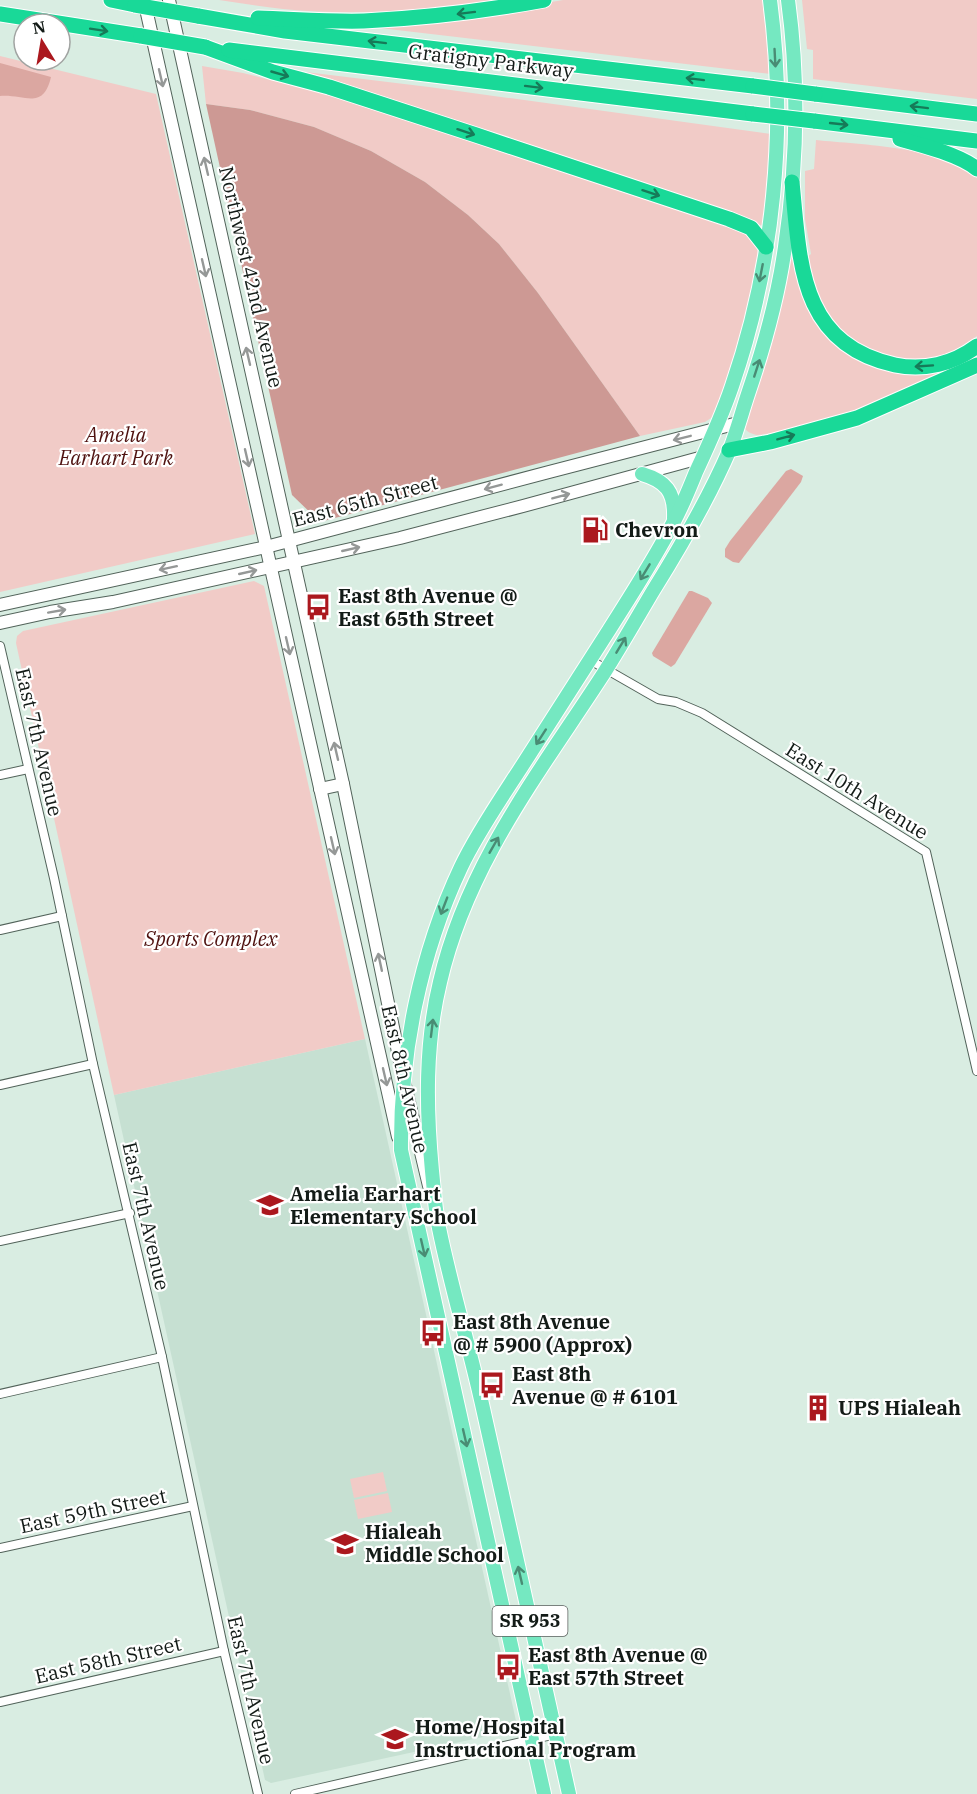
<svg xmlns="http://www.w3.org/2000/svg" width="977" height="1794" font-family="'IBM Plex Serif',serif">
<style>
.built{fill:#c6e0d2}
.green{fill:#f1cbc7}
.forest{fill:#cd9994}
.water{fill:#dba7a1}
.lines{fill:none;stroke-linecap:round;stroke-linejoin:round}
.minor-casing{stroke:#52635a;stroke-width:10}
.secondary-casing{stroke:#52635a;stroke-width:14}
.primary-casing{stroke:#fff;stroke-width:16}
.motorway-casing{stroke:#fff;stroke-width:17}
.minor{stroke:#fff;stroke-width:8}
.secondary{stroke:#fff;stroke-width:12}
.primary{stroke:#75e8c1;stroke-width:14}
.motorway{stroke:#19d998;stroke-width:15}
.motorway-bridge-casing{stroke:#fff;stroke-width:17;stroke-linecap:butt}
.motorway-bridge{stroke:#19d998;stroke-width:15}
.oneway{stroke:#167a58}
.oneway2{stroke:#498c74}
.oneway3{stroke:#959897}
.labels{text-anchor:middle;stroke-width:4.5;stroke-linejoin:round;paint-order:stroke}
.shield{fill:#fff;stroke:#5a5f5d;stroke-width:1.5}
.shield-label{font-size:18px;font-weight:bold;fill:#131b17}
.street-label{font-size:20px;fill:#131b17;stroke:#fff}
.park-label{font-size:20px;font-style:italic;fill:#4f110f;stroke:#fff}
.poi-label{font-size:20px;font-weight:bold;fill:#131b17;stroke:#fff;text-anchor:start}
</style>
<rect width="100%" height="100%" fill="#d9ede2"/>
<polygon class="built" points="365,1039 516,1721 506,1732 271,1783 265,1780 114,1095"/>
<g class="green">
<path d="M219,0H494C424,11 354,16 283,9C262,7 240,3 219,0Z"/>
<polygon points="563,0 764,0 771,74 371,27 471,16"/>
<polygon points="802,0 977,0 977,99 813,79 813,50 807,49"/>
<polygon points="0,56 156,94 255,534 0,592"/>
<path d="M202,66L243,73L349,100L732,224C747,234 759,238 758,258L747,312L733,364L714,416L705,422L640,436L538,293L499,244L468,215L425,182L371,151L314,127L250,110L206,104Z"/>
<polygon points="297,71 429,87 771,134 769,179 763,226 746,219"/>
<path d="M816,140C862,145 942,146 977,178V336L954,351L940,357L924,360H906L872,352L839,330L816,296L805,259L811,254L805,219V171L814,169Z"/>
<path d="M790,242L803,290L868,363L884,370L899,374L917,375L937,372L938,376C880,401 821,428 757,435C751,434 745,431 743,425Z"/>
<polygon points="254,581 264,586 365,1039 114,1095 16,643 17,636 23,631"/>
<polygon points="383,1472 387,1491 354,1498 350,1479"/>
<polygon points="388,1493 392,1512 358,1519 354,1500"/>
</g>
<polygon class="forest" points="206,104 250,110 314,127 371,151 425,182 468,215 499,244 538,293 640,436 320,522 292,495"/>
<g class="water">
<path d="M0,63L51,77C43,111 25,94 0,96Z"/>
<polygon points="791,469 803,476 801,482 739,563 733,562 725,557 725,549 730,541 786,471"/>
<polygon points="689,591 692,591 708,598 712,603 675,664 671,667 653,656 652,653"/>
</g>
<g class="lines">
<g class="minor-casing">
<g id="minor">
<polyline points="0,646 54,878 93,1064 162,1357 224,1651 258,1794"/>
<polyline points="590,660 658,699 676,702 702,713 926,852 977,1071"/>
<polyline points="0,775 28,769"/>
<polyline points="0,930 62,916"/>
<polyline points="0,1085 93,1064"/>
<polyline points="0,1241 130,1213"/>
<polyline points="0,1394 162,1357"/>
<polyline points="0,1548 193,1506"/>
<polyline points="0,1702 224,1651"/>
<polyline points="295,1794 556,1734"/>
</g>
</g>
<g class="secondary-casing">
<g id="secondary">
<polyline points="144,0 398,1137"/>
<polyline points="169,0 343,784 404,1081 429,1186"/>
<polyline points="0,605 266,547 549,472 738,423"/>
<polyline points="0,623 50,612 113,602 400,538 523,506 703,457"/>
<polyline points="320,789 343,784"/>
</g>
</g>
<g class="primary-casing">
<g id="primary">
<path d="M642,474C666,481 675,492 674,518"/>
<path d="M544,1794L401,1150C400,1054 420,954 461,867C477,833 502,797 522,766C551,720 580,675 609,630C631,595 654,560 673,523C682,507 689,489 696,472C709,444 722,416 732,386C774,264 787,128 770,0"/>
<path d="M569,1794C540,1664 511,1534 482,1404C469,1345 451,1287 439,1228C435,1209 434,1190 432,1171C426,1108 425,1044 440,982C467,864 540,772 604,673C621,646 637,618 653,591C681,546 709,498 730,449C737,431 742,412 748,394C764,347 778,297 785,247C797,166 799,81 788,0"/>
</g>
</g>
<g class="motorway-casing">
<g id="motorway">
<polyline points="111,0 135,5"/>
<polyline points="0,14 141,36"/>
<polyline points="198,16 285,31 753,86"/>
<path d="M258,18C293,19 329,22 364,21C425,18 484,11 544,0"/>
<polyline points="205,47 273,72 329,87 476,135 729,219 751,228 766,247"/>
<polyline points="229,50 753,114"/>
<polyline points="815,94 977,114"/>
<polyline points="814,121 977,141"/>
<path d="M900,139C922,145 960,155 977,169"/>
<path d="M792,182C800,262 799,344 895,365C924,371 953,364 977,346"/>
<polyline points="729,450 770,442 857,418 977,365"/>
</g>
</g>
<use href="#minor" class="minor"/>
<use href="#secondary" class="secondary"/>
<use href="#primary" class="primary"/>
<use href="#motorway" class="motorway"/>
<g class="motorway-bridge-casing">
<g id="motorway-bridge">
<polyline points="135,5 198,16"/>
<polyline points="141,36 205,47"/>
<polyline points="753,86 815,94"/>
<polyline points="753,114 814,121"/>
</g>
</g>
<use href="#motorway-bridge" class="motorway-bridge"/>
</g>
<defs><path id="oneway-shaft" d="M-6 0H5M1.5-3L5.5 0L1.5 3" fill="none" stroke-width="1.6" stroke-linecap="round" stroke-linejoin="round" transform="scale(1.5)"/></defs>
<g class="oneway">
<use href="#oneway-shaft" transform="translate(466 13) rotate(173)"/>
<use href="#oneway-shaft" transform="translate(99 30) rotate(9)"/>
<use href="#oneway-shaft" transform="translate(377 42) rotate(-173)"/>
<use href="#oneway-shaft" transform="translate(280 74) rotate(16)"/>
<use href="#oneway-shaft" transform="translate(695 79) rotate(-173)"/>
<use href="#oneway-shaft" transform="translate(534 87) rotate(7)"/>
<use href="#oneway-shaft" transform="translate(919 107) rotate(-173)"/>
<use href="#oneway-shaft" transform="translate(839 124) rotate(6)"/>
<use href="#oneway-shaft" transform="translate(466 132) rotate(18)"/>
<use href="#oneway-shaft" transform="translate(651 193) rotate(18)"/>
<use href="#oneway-shaft" transform="translate(924 366) rotate(176)"/>
<use href="#oneway-shaft" transform="translate(786 437) rotate(-15)"/>
</g>
<g class="oneway2">
<use href="#oneway-shaft" transform="translate(775 58) rotate(87)"/>
<use href="#oneway-shaft" transform="translate(761 273) rotate(101)"/>
<use href="#oneway-shaft" transform="translate(757 368) rotate(-72)"/>
<use href="#oneway-shaft" transform="translate(645 572) rotate(121)"/>
<use href="#oneway-shaft" transform="translate(621 645) rotate(-59)"/>
<use href="#oneway-shaft" transform="translate(541 737) rotate(123)"/>
<use href="#oneway-shaft" transform="translate(494 845) rotate(-60)"/>
<use href="#oneway-shaft" transform="translate(444 906) rotate(111)"/>
<use href="#oneway-shaft" transform="translate(432 1028) rotate(-83)"/>
<use href="#oneway-shaft" transform="translate(423 1248) rotate(77)"/>
<use href="#oneway-shaft" transform="translate(465 1438) rotate(77)"/>
<use href="#oneway-shaft" transform="translate(520 1575) rotate(-103)"/>
</g>
<g class="oneway3">
<use href="#oneway-shaft" transform="translate(161 78) rotate(77)"/>
<use href="#oneway-shaft" transform="translate(206 166) rotate(-103)"/>
<use href="#oneway-shaft" transform="translate(204 268) rotate(77)"/>
<use href="#oneway-shaft" transform="translate(248 356) rotate(-103)"/>
<use href="#oneway-shaft" transform="translate(682 438) rotate(166)"/>
<use href="#oneway-shaft" transform="translate(247 458) rotate(77)"/>
<use href="#oneway-shaft" transform="translate(493 487) rotate(165)"/>
<use href="#oneway-shaft" transform="translate(561 496) rotate(-15)"/>
<use href="#oneway-shaft" transform="translate(351 549) rotate(-13)"/>
<use href="#oneway-shaft" transform="translate(168 568) rotate(168)"/>
<use href="#oneway-shaft" transform="translate(248 572) rotate(-13)"/>
<use href="#oneway-shaft" transform="translate(57 611) rotate(-10)"/>
<use href="#oneway-shaft" transform="translate(288 646) rotate(77)"/>
<use href="#oneway-shaft" transform="translate(336 751) rotate(-103)"/>
<use href="#oneway-shaft" transform="translate(333 846) rotate(77)"/>
<use href="#oneway-shaft" transform="translate(380 962) rotate(-102)"/>
<use href="#oneway-shaft" transform="translate(385 1077) rotate(77)"/>
</g>
<defs>
<g id="fuel-bare" transform="scale(2.07)"><path d="M-5.5-6h7V0h2V4h1.3V-2.5L3-4.5l.8-.8L6-3V5H2.5V1h-1V6h-7ZM-4.2-4.7v3.2H.2V-4.7Z" fill="#ab181e" stroke="#fff" stroke-width="2.5" paint-order="stroke"/></g>
<g id="bus-bare" transform="scale(2.07)"><path d="M-5-6H5V4H4V6H2V4H-2V6H-4V4H-5ZM-3.5-4V0h7V-4ZM-3.5 1.2v1.5H-2V1.2ZM2 1.2v1.5H3.5V1.2Z" fill="#ab181e" stroke="#fff" stroke-width="2.5" paint-order="stroke"/></g>
<g id="school-bare" transform="scale(2.07)"><path d="M0-5L7-2L0 1L-7-2ZM-4 1L0 2.5L4 1V4Q0 6-4 4Z" fill="#ab181e" stroke="#fff" stroke-width="2.5" paint-order="stroke"/></g>
<g id="building-bare" transform="scale(2.07)"><path d="M-4-6H4V6H1V3H-1V6H-4ZM-2.5-4.3h1.7v1.8h-1.7ZM.8-4.3h1.7v1.8H.8ZM-2.5-1h1.7V.8h-1.7ZM.8-1h1.7V.8H.8Z" fill="#ab181e" stroke="#fff" stroke-width="2.5" paint-order="stroke"/></g>
</defs>
<g fill-rule="evenodd">
<use href="#fuel-bare" x="595" y="530"/>
<use href="#bus-bare" x="318" y="607"/>
<use href="#school-bare" x="270" y="1205"/>
<use href="#bus-bare" x="433" y="1333"/>
<use href="#bus-bare" x="492" y="1385"/>
<use href="#building-bare" x="818" y="1408"/>
<use href="#school-bare" x="345" y="1544"/>
<use href="#bus-bare" x="508" y="1667"/>
<use href="#school-bare" x="395" y="1739"/>
</g>
<g class="labels">
<rect class="shield" x="492.5" y="1606" width="75" height="30" rx="4.5"/>
<g class="shield-label">
<text x="530" y="1627">SR 953</text>
</g>
<g class="street-label">
<text transform="translate(491 61) rotate(7)" y="7">Gratigny Parkway</text>
<text transform="translate(251 277) rotate(77)" y="7">Northwest 42nd Avenue</text>
<text transform="translate(365 501) rotate(-15)" y="7">East 65th Street</text>
<text transform="translate(39 742) rotate(77)" y="7">East 7th Avenue</text>
<text transform="translate(857 791) rotate(32)" y="7">East 10th Avenue</text>
<text transform="translate(405 1079) rotate(77)" y="7">East 8th Avenue</text>
<text transform="translate(146 1216) rotate(77)" y="7">East 7th Avenue</text>
<text transform="translate(93 1511) rotate(-12)" y="7">East 59th Street</text>
<text transform="translate(108 1660) rotate(-13)" y="7">East 58th Street</text>
<text transform="translate(251 1690) rotate(77)" y="7">East 7th Avenue</text>
</g>
<g class="park-label">
<text x="116" y="442">Amelia<tspan x="116" dy="23">Earhart Park</tspan></text>
<text x="211" y="946">Sports Complex</text>
</g>
<g class="poi-label">
<text x="615" y="537">Chevron</text>
<text x="338" y="603">East 8th Avenue @<tspan x="338" dy="23">East 65th Street</tspan></text>
<text x="290" y="1201">Amelia Earhart<tspan x="290" dy="23">Elementary School</tspan></text>
<text x="453" y="1329">East 8th Avenue<tspan x="453" dy="23">@ # 5900 (Approx)</tspan></text>
<text x="512" y="1381">East 8th<tspan x="512" dy="23">Avenue @ # 6101</tspan></text>
<text x="838" y="1415">UPS Hialeah</text>
<text x="365" y="1539">Hialeah<tspan x="365" dy="23">Middle School</tspan></text>
<text x="528" y="1662">East 8th Avenue @<tspan x="528" dy="23">East 57th Street</tspan></text>
<text x="415" y="1734">Home/Hospital<tspan x="415" dy="23">Instructional Program</tspan></text>
</g>
</g>
<g transform="translate(42 42) rotate(349)"><circle r="28" fill="#ffffff" stroke="#a1a4a2" stroke-width="1.5"/>
<path d="M0-4.5L10 22L0 15L-10 22Z" fill="#ab181e"/>
<text y="-9" font-size="16" font-weight="bold" text-anchor="middle" fill="#131b17">N</text>
</g>
</svg>
